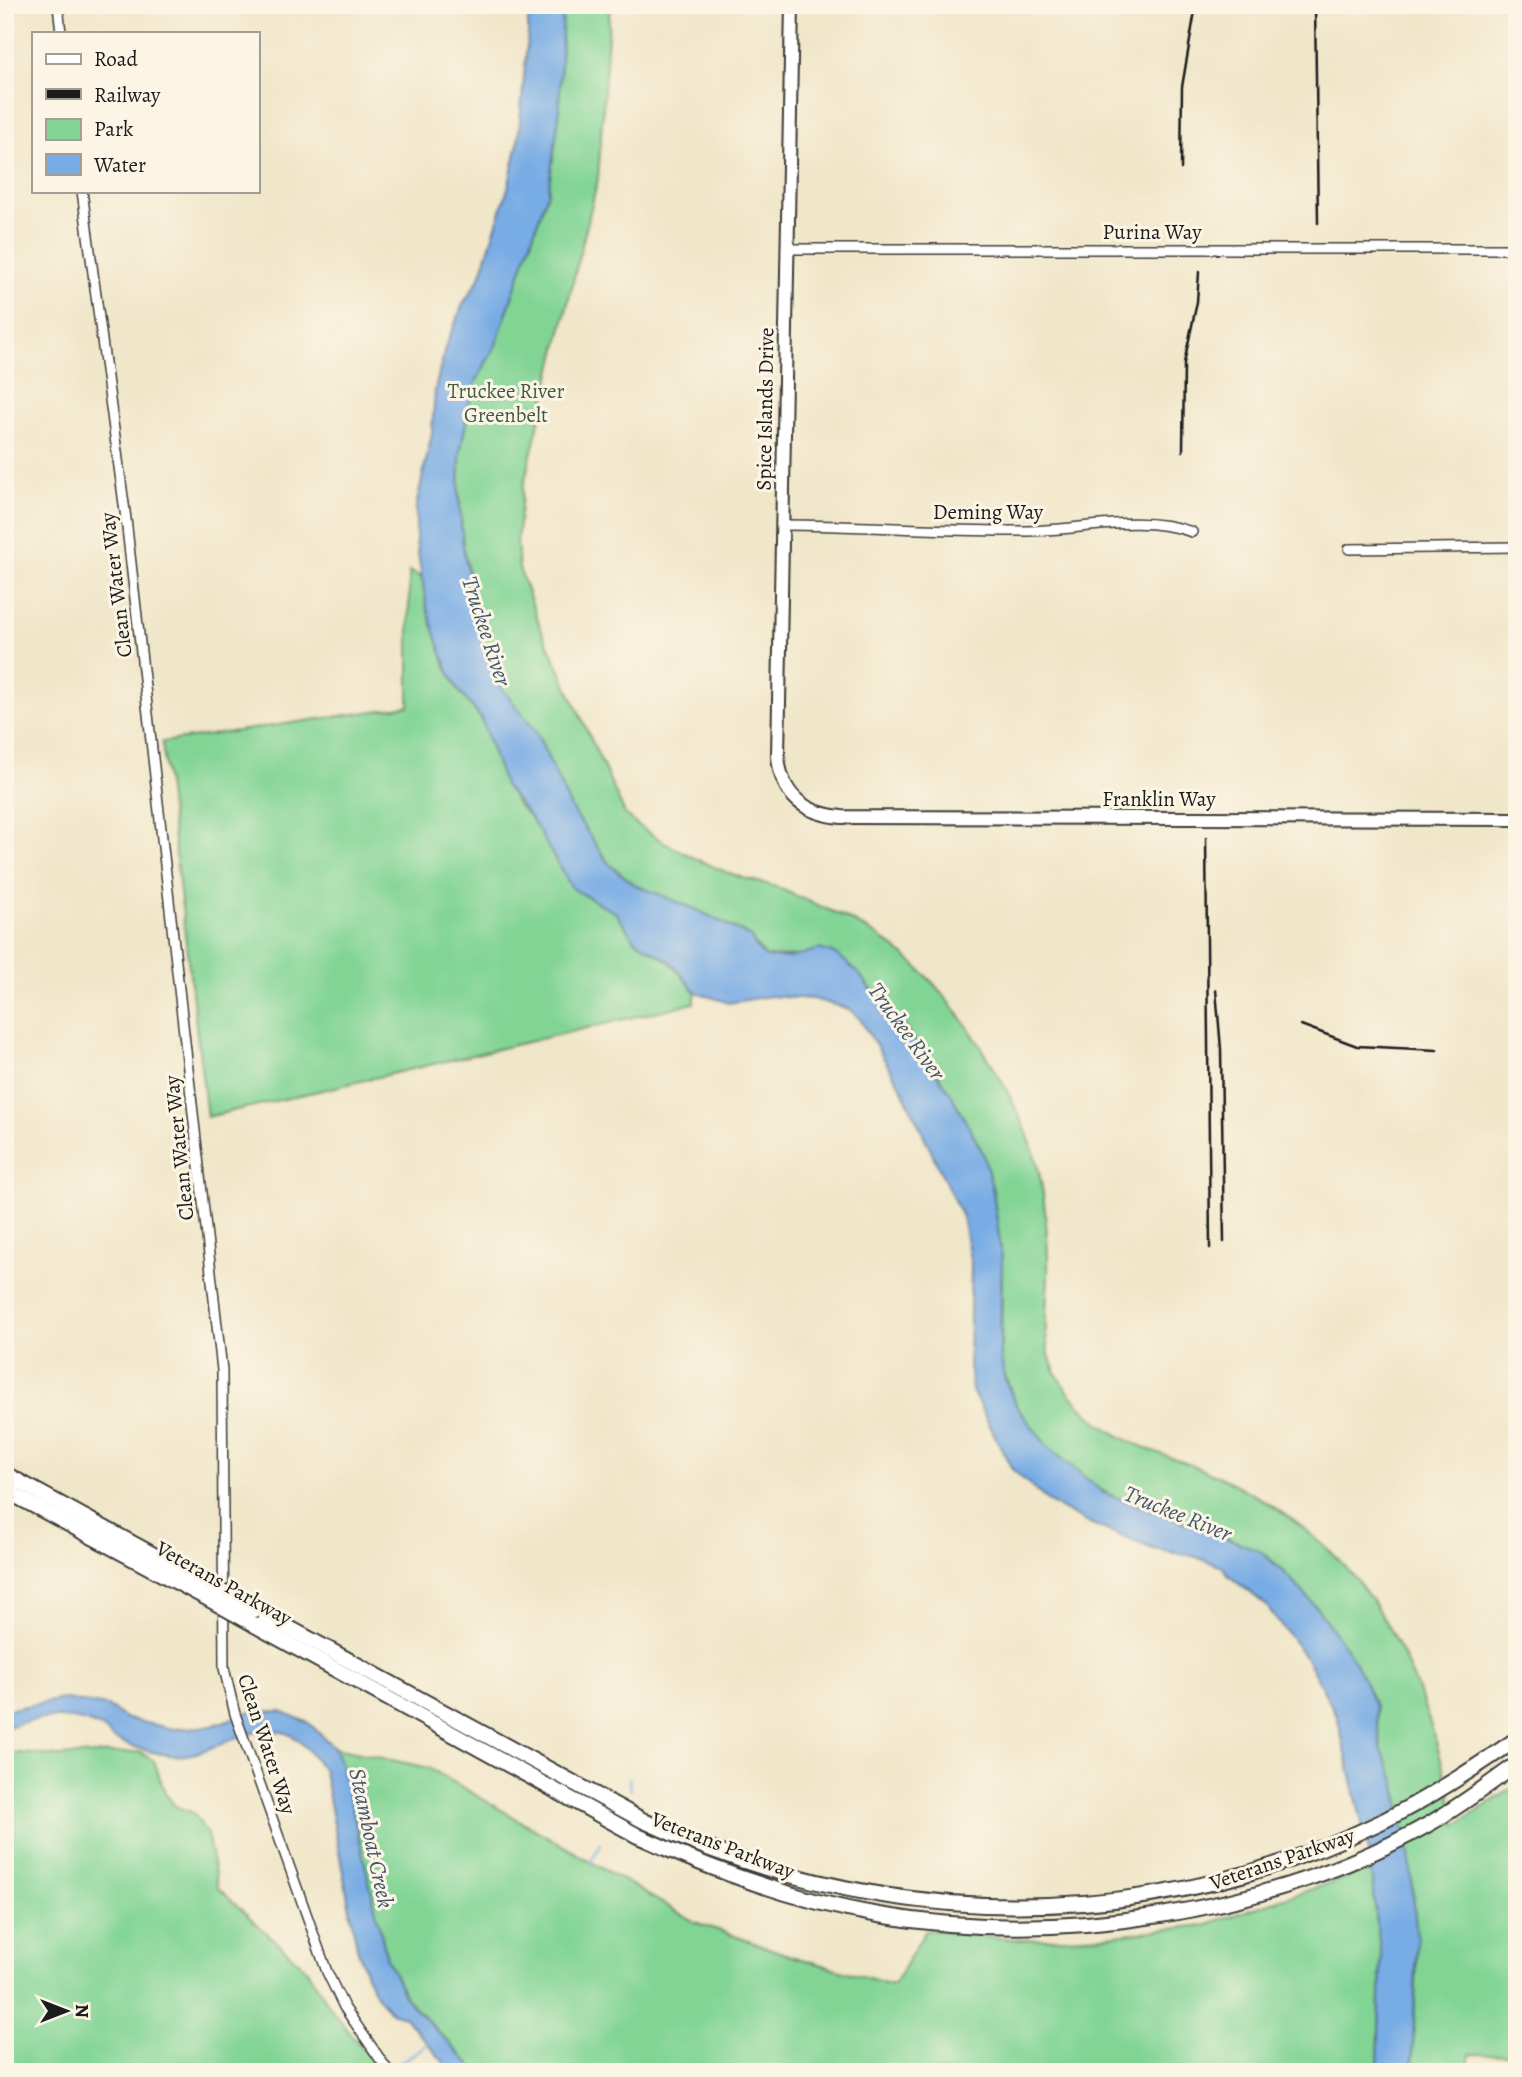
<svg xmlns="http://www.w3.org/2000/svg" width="1522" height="2077" font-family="Alegreya,serif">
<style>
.green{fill:#82d495;stroke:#4f7858;stroke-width:2}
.water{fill:#78ace5;stroke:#4a6480;stroke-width:2}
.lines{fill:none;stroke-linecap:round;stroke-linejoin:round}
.stream{stroke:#78ace5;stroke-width:2.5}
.street-casing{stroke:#3c3a36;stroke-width:12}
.secondary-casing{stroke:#3c3a36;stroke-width:16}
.primary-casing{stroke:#3c3a36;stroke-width:18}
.street{stroke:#fff;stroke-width:9}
.secondary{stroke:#fff;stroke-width:12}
.primary{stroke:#fff;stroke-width:14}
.rail{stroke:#1c1c1c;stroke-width:2.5}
.primary-bridge-casing{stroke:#3c3a36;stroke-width:18;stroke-linecap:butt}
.primary-bridge{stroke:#fff;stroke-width:14}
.labels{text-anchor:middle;stroke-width:6;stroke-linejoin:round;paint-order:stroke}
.street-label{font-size:21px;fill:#1c1c1c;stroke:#fcf5e5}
.park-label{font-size:21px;fill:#405c46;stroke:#fcf5e5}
.water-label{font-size:23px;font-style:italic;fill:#41566c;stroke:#fcf5e5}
</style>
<rect width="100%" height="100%" fill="#fcf5e5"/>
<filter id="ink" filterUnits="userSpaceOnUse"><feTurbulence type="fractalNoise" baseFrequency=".0143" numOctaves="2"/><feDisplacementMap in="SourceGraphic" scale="14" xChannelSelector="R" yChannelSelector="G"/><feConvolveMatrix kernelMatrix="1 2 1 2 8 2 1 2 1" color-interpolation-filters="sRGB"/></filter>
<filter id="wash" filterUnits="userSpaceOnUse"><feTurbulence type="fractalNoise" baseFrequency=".00686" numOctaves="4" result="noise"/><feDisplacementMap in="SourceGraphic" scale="28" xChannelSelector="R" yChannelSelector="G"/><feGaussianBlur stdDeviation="1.57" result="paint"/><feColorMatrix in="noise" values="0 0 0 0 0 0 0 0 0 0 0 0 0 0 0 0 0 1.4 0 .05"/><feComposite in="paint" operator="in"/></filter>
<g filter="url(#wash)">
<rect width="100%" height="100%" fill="#f0e6c9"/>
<g class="green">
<path d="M563,5H610L598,179L523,488L517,542L519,568L541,629L625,814C647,837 711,868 743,878C752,881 761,882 770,885C782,888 792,895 803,899C855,920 894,940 933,983C972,1026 1020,1103 1036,1160C1045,1191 1047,1227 1048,1259C1050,1302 1035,1345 1062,1383C1103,1443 1150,1447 1211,1473C1268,1498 1325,1538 1363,1588C1411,1652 1442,1747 1456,1825L1517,1785V2055L1470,2054V2072H1412L1417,1960L1413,1886L1399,1798L1381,1748L1375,1706L1317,1608L1275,1563L1259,1550L1177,1518L1127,1503L1093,1486L1048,1447L1017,1407L1001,1364L1002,1260L993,1191L983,1153L928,1056L859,974L838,955L766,957L746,934L695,909L635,885L609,864L571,808L536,732L501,687L482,642L463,547L459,493L460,454L472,389L496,344L548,192L559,116Z"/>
<polygon points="409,571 422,578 427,609 447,668 458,690 481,718 497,765 516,803 531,818 572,888 616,913 635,940 670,962 696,992 694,1003 207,1117 162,742 409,706"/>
<polygon points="335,1748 429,1768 695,1922 791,1956 893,1985 926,1930 1022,1940 1106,1936 1204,1925 1371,1869 1381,1957 1378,2072 477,2072 406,1998 387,1959 346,1782"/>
<polygon points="5,1752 59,1756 140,1752 154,1761 165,1793 175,1806 193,1813 207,1834 218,1888 307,1970 334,2013 381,2072 5,2072"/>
</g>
<g class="water">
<polygon points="528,5 563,5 559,116 548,192 496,344 472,389 460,454 459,493 463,547 482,642 501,687 536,732 571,808 609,864 635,885 695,909 751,937 756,948 766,957 789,958 820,949 838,955 859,974 876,997 901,1022 951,1094 983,1153 993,1191 1002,1260 1000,1350 1004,1377 1017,1407 1048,1447 1104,1493 1259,1550 1290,1578 1317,1608 1356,1663 1375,1706 1381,1748 1395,1780 1410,1861 1417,1938 1412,2072 1378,2072 1381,1957 1368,1849 1337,1716 1306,1658 1266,1605 1228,1575 1223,1567 1193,1556 1153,1549 1082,1520 1049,1502 1012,1469 972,1391 969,1365 971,1264 962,1217 901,1087 860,1019 849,1009 813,999 770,996 729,1003 696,992 670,961 635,940 616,913 572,888 531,818 504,785 481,718 458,690 447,668 427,609 416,542 416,507 432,433 435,390 445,348 463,304 480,277 508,188 518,143 528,33"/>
<path d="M63,1699L107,1706L127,1719L174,1729L212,1726L249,1712L281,1711L309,1723L335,1748L346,1782L387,1959L406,1999L477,2072H452L404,2016L391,2012L378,1998L366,1975L357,1947L324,1771C314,1757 300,1735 282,1732C240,1724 208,1761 168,1755C152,1753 131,1746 116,1740C110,1737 106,1729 100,1727C70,1713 35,1717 5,1728V1710Z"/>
</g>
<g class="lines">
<g class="stream">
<polyline points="629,1778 631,1790"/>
<polyline points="591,1862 601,1844"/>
<polyline points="389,2070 430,2043"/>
</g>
</g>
</g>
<g filter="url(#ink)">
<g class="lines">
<g class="street-casing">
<g id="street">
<polyline points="58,5 61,33"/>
<polyline points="82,191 126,519 222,1370 224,1668 235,1714 327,1972 344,2007 389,2072"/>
<polyline points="788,249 1517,249"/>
<path d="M783,525C863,525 943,532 1023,531C1078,531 1138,513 1192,532"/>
<polyline points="1349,549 1517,547"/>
</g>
</g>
<g class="secondary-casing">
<path id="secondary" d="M792,5L778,756C781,795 804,814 842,817L1517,819"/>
</g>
<g class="primary-casing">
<g id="primary">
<polyline points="5,1474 207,1584"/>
<polyline points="5,1490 203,1596"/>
<path d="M256,1610L644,1821C879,1931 1145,1936 1381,1822C1429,1798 1473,1769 1517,1739"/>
<path d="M255,1625L638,1836C715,1871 795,1901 879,1915C1058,1946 1270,1914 1429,1824C1460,1806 1488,1785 1517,1764"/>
</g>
</g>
<use href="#street" class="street"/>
<use href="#secondary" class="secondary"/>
<use href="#primary" class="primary"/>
<g class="rail">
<polyline points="1315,5 1318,223"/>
<polyline points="1181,169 1182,87 1196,5"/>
<polyline points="1183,451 1184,363 1197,302 1199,272"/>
<polyline points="1206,838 1210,1248"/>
<polyline points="1216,990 1221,1049 1224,1242"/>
<polyline points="1301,1025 1357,1046 1437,1050"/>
</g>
<g class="primary-bridge-casing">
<g id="primary-bridge">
<polyline points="207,1584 256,1610"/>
<polyline points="203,1596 255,1625"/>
</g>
</g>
<use href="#primary-bridge" class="primary-bridge"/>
</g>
</g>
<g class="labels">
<g class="street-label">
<text x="1152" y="239">Purina Way</text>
<text transform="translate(765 409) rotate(-89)" y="7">Spice Islands Drive</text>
<text x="988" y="519">Deming Way</text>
<text transform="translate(116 585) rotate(-97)" y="7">Clean Water Way</text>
<text x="1159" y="806">Franklin Way</text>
<text transform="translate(179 1148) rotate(-96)" y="7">Clean Water Way</text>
<text transform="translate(224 1583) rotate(29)" y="7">Veterans Parkway</text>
<text transform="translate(267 1744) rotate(72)" y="7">Clean Water Way</text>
<text transform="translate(723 1845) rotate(21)" y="7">Veterans Parkway</text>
<text transform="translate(1282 1859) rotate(-19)" y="7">Veterans Parkway</text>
</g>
<g class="park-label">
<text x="506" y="398">Truckee River<tspan x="506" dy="24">Greenbelt</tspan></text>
</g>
<g class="water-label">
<text transform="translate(487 631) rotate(72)" y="8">Truckee River</text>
<text transform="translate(907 1031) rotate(54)" y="8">Truckee River</text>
<text transform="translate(1178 1513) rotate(22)" y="8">Truckee River</text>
<text transform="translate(372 1838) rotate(78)" y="8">Steamboat Creek</text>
</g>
</g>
<rect width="1522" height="2077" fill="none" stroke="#fcf5e5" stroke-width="28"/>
<rect x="32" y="32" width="228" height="161" fill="#fcf5e5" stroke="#a29e95" stroke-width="2"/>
<rect x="46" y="54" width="35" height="10" fill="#ffffff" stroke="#a29e95" stroke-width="2"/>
<text x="94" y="66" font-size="21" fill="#1c1c1c">Road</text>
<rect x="46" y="89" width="35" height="10" fill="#1c1c1c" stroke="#a29e95" stroke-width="2"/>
<text x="94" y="102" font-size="21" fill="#1c1c1c">Railway</text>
<rect x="46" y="119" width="35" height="21" fill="#82d495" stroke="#a29e95" stroke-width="2"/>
<text x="94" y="136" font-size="21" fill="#1c1c1c">Park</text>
<rect x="46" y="154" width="35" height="21" fill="#78ace5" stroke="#a29e95" stroke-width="2"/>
<text x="94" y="172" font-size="21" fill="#1c1c1c">Water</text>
<g transform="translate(66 2011) rotate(90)" stroke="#fcf5e5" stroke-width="5" paint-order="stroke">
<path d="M0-5L12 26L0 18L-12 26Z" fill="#1c1c1c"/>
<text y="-10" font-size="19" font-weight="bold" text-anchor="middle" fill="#1c1c1c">N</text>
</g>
</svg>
